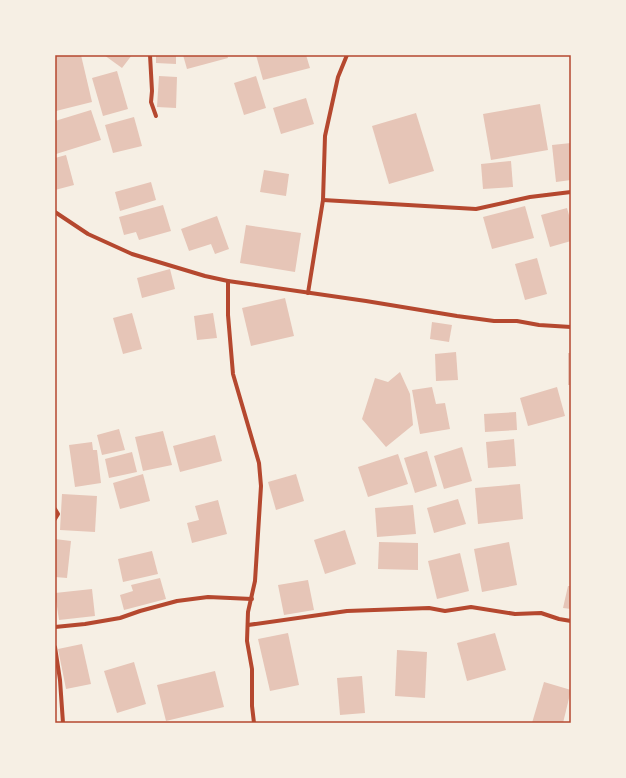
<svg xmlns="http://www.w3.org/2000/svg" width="626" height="778" font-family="'Libre Baskerville',serif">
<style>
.building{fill:#e6c5b7}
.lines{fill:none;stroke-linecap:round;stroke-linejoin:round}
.minor{stroke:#b5482f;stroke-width:4}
.neatline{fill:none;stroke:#b5482f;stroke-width:1.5}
</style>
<rect width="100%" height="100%" fill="#f6efe4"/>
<g class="building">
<polygon points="55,55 81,55 92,102 56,111 55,106"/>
<polygon points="104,55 132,55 122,68"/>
<polygon points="156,55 176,55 176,64 156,63"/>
<polygon points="183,55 227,55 228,58 187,69"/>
<polygon points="256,55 306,55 310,68 263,80"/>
<polygon points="117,71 128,109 103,116 92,78"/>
<polygon points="159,76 177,77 176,108 157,107"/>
<polygon points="256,76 266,108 244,115 234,83"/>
<polygon points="306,98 314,124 281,134 273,108"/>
<polygon points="540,104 548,150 491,160 483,114"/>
<polygon points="91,110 101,140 56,154 55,121"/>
<polygon points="416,113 434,171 389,184 372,126"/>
<polygon points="134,117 142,146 113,153 105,125"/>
<polygon points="571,143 571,180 556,182 552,145"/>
<polygon points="66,155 74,185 55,190 55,158"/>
<polygon points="511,161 513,187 483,189 481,164"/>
<polygon points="264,170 289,174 286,196 260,192"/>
<polygon points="151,182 156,200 120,211 115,192"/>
<polygon points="163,205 171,231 139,240 136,232 124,235 119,217"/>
<polygon points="525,206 534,238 492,249 483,217"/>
<polygon points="567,208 571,222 571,241 550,247 541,215"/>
<polygon points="217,216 229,249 215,254 211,244 189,251 181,229"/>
<polygon points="246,225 301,233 295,272 240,263"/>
<polygon points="537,258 547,294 525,300 515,264"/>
<polygon points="170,269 175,289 142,298 137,278"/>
<polygon points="285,298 294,336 251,346 242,308"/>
<polygon points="132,313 142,349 123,354 113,318"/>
<polygon points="213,313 217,338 197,340 194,316"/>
<polygon points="432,322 452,325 449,342 430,339"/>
<polygon points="456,352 458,380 436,381 435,354"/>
<rect x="568" y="353" width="3" height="32"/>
<polygon points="400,372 410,394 413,425 386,447 362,419 375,378 388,382"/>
<polygon points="432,387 436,404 445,403 450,429 420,434 412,390"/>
<polygon points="557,387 565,416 528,426 520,398"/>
<polygon points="516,412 517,430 485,432 484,414"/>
<polygon points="119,429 125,450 102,455 97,435"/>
<polygon points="163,431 172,465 143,471 135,437"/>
<polygon points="215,435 222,461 180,472 173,446"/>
<polygon points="514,439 516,466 488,468 486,442"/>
<polygon points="92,442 93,450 97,450 101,483 75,487 69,445"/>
<polygon points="462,447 472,481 444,489 434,456"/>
<polygon points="427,451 437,486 415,493 404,458"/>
<polygon points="132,452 137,472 109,478 105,459"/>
<polygon points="398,454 408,484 368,497 358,467"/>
<polygon points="143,474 150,501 120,509 113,483"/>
<polygon points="296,474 304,501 276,510 268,482"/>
<polygon points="520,484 523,519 478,524 475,488"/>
<polygon points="62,494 97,496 95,532 60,530"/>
<polygon points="458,499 466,524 434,533 427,508"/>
<polygon points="218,500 227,534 192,543 187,523 199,520 195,506"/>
<polygon points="413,505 416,534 377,537 375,508"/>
<polygon points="345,530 356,564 325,574 314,540"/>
<polygon points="55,539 71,541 67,578 55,577"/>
<polygon points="379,542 418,543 418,570 378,569"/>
<polygon points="509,542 517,585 482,592 474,549"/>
<polygon points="152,551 158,574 123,582 118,559"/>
<polygon points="460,553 469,591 437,599 428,561"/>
<polygon points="160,578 166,599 124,610 120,595 133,591 131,585"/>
<polygon points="308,580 314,610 284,615 278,585"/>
<polygon points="568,586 571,586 571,609 563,608"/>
<polygon points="92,589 95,616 59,620 55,593"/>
<polygon points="288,633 299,685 270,691 258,639"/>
<polygon points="495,633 506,670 467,681 457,643"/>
<polygon points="82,644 91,684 66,689 58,649"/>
<polygon points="397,650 427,652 425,698 395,696"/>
<polygon points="134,662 146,704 117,713 104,671"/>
<polygon points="215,671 224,707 166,721 157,685"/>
<polygon points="362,676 365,713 340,715 337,678"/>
<polygon points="544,682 571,690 563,723 532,723"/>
</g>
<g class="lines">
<g class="minor">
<polyline points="150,55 152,91 151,102 156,116"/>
<polyline points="323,200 476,209 530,197 571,192"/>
<polyline points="55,212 88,234 132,254 205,276 228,281 228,315 233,374 259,463 261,486 255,581 248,612 247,641 252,669 252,706 254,723"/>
<polyline points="228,281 366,301 457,316 494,321 517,321 539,325 571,327"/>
<polyline points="308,293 323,200 325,136 338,77 347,55"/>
<polyline points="55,509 58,514 55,519"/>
<polyline points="248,625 347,611 429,608 445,611 471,607 515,614 541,613 559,619 571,621"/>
<polyline points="55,627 85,624 120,618 140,611 177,601 208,597 252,599"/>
<polyline points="55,647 60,680 63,723"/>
</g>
</g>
<rect width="626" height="778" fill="none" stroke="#f6efe4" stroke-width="112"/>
<rect x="56" y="56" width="514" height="666" class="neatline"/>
</svg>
